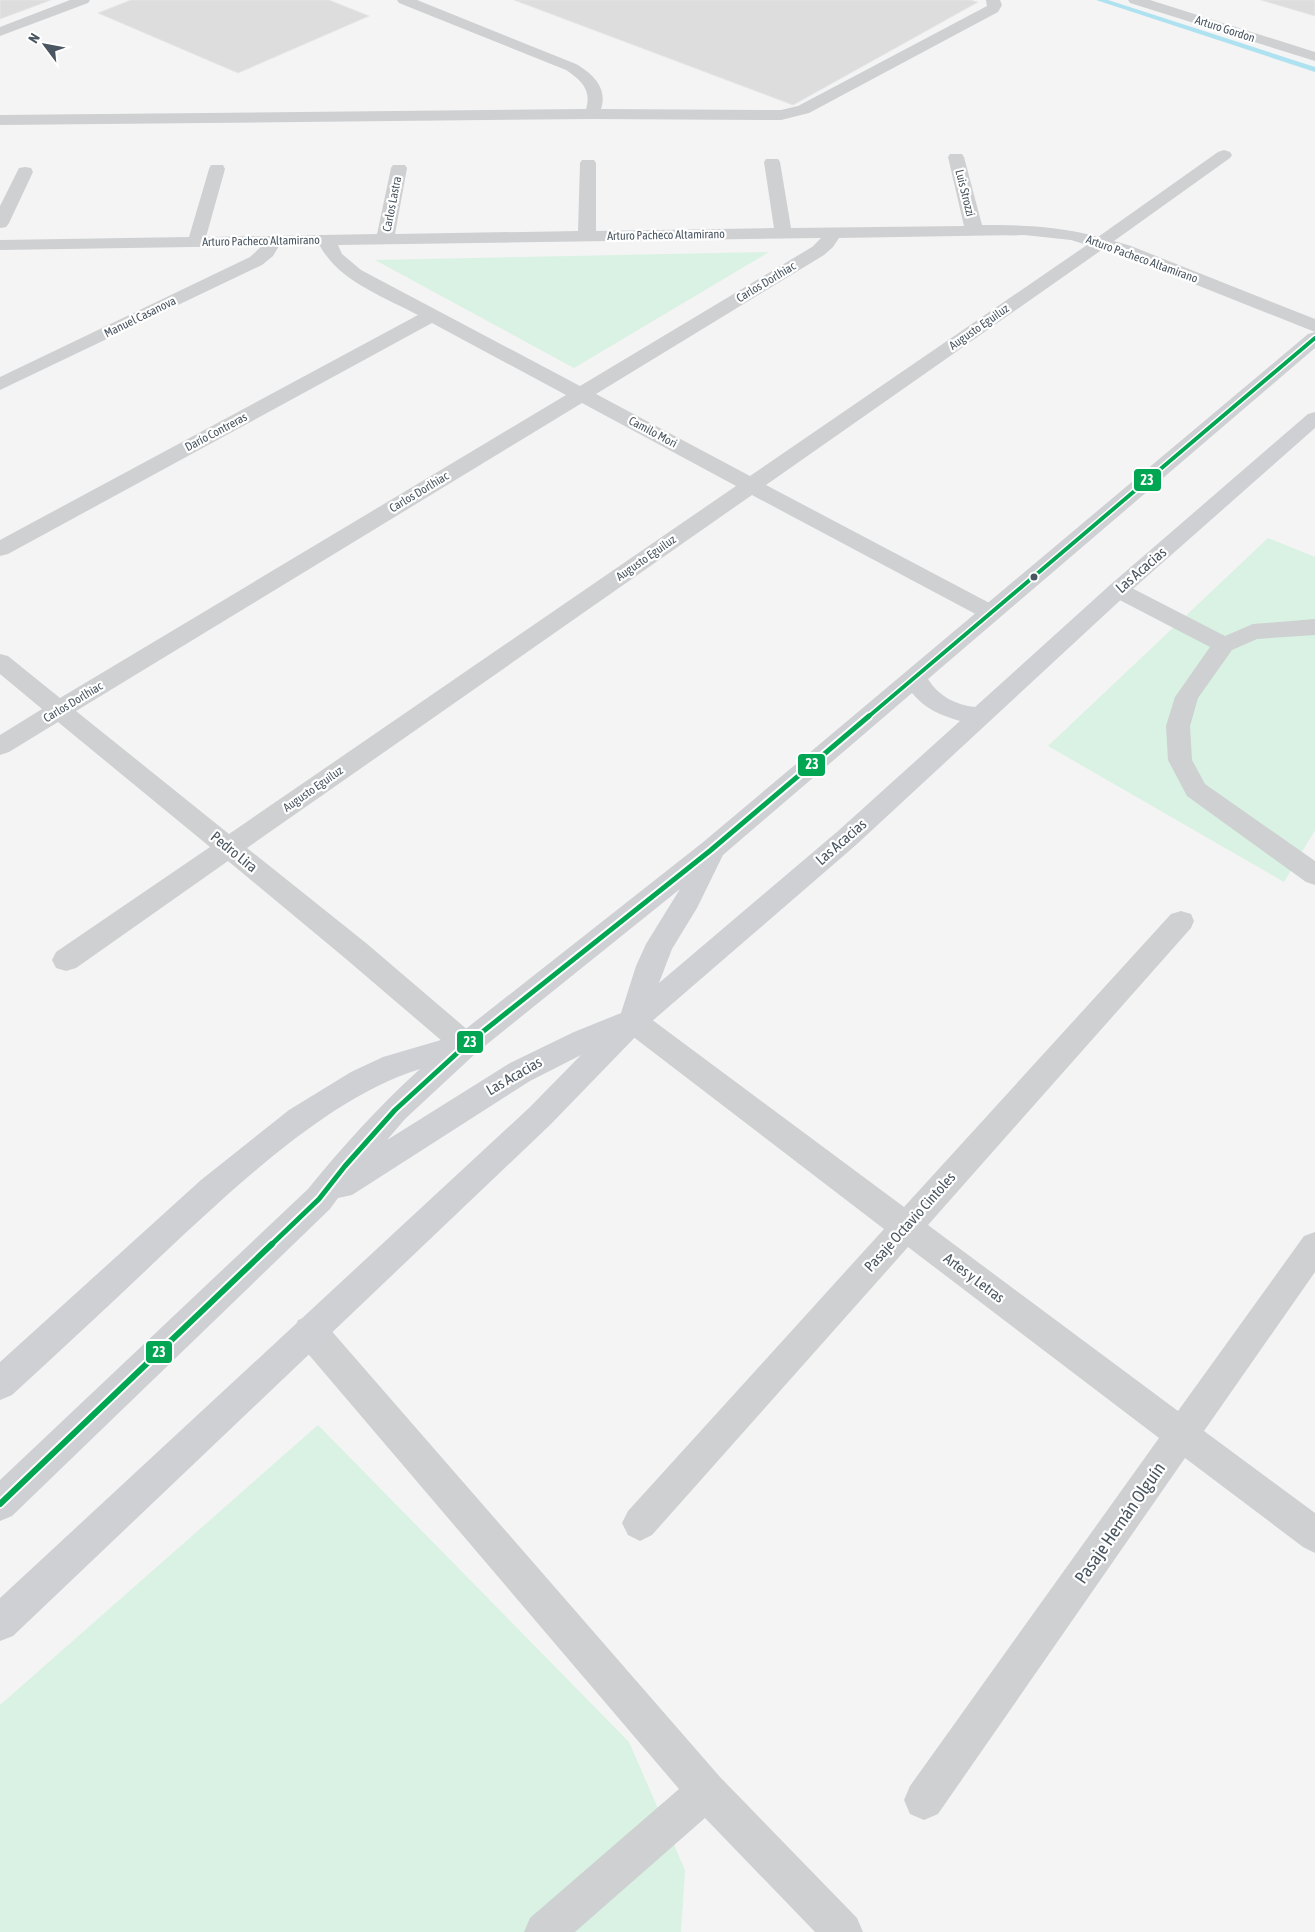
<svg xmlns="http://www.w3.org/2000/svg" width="1315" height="1932" font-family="'Asap Condensed',sans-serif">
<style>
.green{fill:#d9f2e3}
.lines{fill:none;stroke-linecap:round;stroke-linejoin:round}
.stream{fill:#aee2f0;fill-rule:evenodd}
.building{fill:#ddddde;stroke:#e5e6e7}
.service{fill:#ced0d2;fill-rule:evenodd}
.minor{fill:#ced0d2;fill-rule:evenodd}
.secondary{fill:#ced0d4;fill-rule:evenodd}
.bus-1-far2-casing{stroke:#fff;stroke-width:7}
.bus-1-far1-casing{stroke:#fff;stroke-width:9}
.bus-1-casing{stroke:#fff;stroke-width:10}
.bus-1-far2{stroke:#00a651;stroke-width:4}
.bus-1-far1{stroke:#00a651;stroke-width:5}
.bus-1{stroke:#00a651;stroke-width:6}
.bus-dot{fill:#4a5661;stroke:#fff;stroke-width:2}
.labels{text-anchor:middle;stroke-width:4.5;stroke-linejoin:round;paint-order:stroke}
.far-street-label{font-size:12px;fill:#4a5661;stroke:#fff}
.street-label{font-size:15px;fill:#4a5661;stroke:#fff}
.near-street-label{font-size:18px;fill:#4a5661;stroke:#fff}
.line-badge{stroke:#fff;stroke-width:2}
.badge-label{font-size:14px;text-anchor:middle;font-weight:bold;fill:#fff}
</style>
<rect width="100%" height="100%" fill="#f4f4f4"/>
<g class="green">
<polygon points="769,252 574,368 375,260"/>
<polygon points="1268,538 1315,557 1315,830 1284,882 1048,746"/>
<polygon points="318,1425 629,1742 685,1870 681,1932 0,1932 0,1705"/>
</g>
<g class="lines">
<polygon class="stream" points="1096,0 1108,0 1315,67 1315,72"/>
</g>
<g class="building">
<polygon points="0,0 51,0 0,19"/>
<polygon points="131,0 329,0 369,16 238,73 98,13"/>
<polygon points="514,0 970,0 978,2 793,105"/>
<polygon points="1261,0 1315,0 1315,16"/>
</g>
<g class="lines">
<g class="service">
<polygon points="70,0 90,0 88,3 0,36 0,27"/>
<path d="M397,0H417L576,64C593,74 608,88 601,109L781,110L798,106L987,6L986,0H1000L1002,5L998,12L809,113L781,120L592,119L0,125V115L586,109C592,90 581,80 566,70L399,3Z"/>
<polygon points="1118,583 1126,585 1225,636 1253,624 1315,619 1315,635 1257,639 1232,650 1198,698 1190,726 1192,760 1205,784 1315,861 1315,885 1306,882 1187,796 1168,760 1166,726 1175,697 1210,647 1110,595 1107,590 1110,585"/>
<polygon points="310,1316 322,1320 720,1777 857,1918 863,1932 815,1932 705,1818 575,1932 524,1932 530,1918 679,1789 298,1342 294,1331 298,1320"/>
</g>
<g class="minor">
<polygon points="1128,0 1150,0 1315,52 1315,61 1130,3"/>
<path d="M1224,150L1230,152L1232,155L1230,158L1114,241L1131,246L1315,319V332L1119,254L1103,249L766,485L999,608L1002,613L999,618L991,620L983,618L752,495L247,848L366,943L476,1037L480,1045L476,1053L466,1057L456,1053L346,959L228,861L76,968L66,971L56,968L52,960L56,952L210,847L58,722L9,752L0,755V735L42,709L0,674V654L8,656L60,698L566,395L432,323L8,554L0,556V540L418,315C384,297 339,281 320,246H279L273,256L262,265L0,390V377L250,257L262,246L0,250V240L189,237L209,169L211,165H223L225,169L206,237L377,234L391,168L393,165H405L407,168L395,234L578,231L580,163L582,160H594L596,163V231L774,228L764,162L766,159H778L780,162L791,228L964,226L948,157L950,154H962L964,157L982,225C1021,225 1059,226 1098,237L1218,152ZM1024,235L1071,240L1087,245L750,476L596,394L824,255L833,247L839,238ZM821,238L812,247L580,386L361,270L342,254L338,245ZM582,403L736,486L229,834L76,711Z"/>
<polygon points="25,167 31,168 33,172 9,223 6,227 0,228 0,206 19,168"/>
<polygon points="1181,911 1191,914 1194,921 1191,928 928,1225 1178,1411 1304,1236 1315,1232 1315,1272 1204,1431 1315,1513 1315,1553 1303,1547 1185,1458 938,1814 924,1820 910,1814 904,1800 910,1786 1159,1438 908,1247 652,1535 640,1541 628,1535 622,1523 628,1511 884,1229 623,1029 619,1021 623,1013 633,1009 643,1013 904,1207 1171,914"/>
</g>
<path class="secondary" d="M1315,332V348L928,679C938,696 956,705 975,707L1110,585L1308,414L1315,412V428L1126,595L856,845L643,1029L550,1125L13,1636L0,1641V1598L530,1107L581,1055L530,1081L352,1195L338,1198L330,1209L12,1516L0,1521V1480L308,1189C343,1146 379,1106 420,1069C328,1097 231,1191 161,1256C112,1303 62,1349 12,1395L0,1400V1362L201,1180L289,1110L351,1072L383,1057L458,1035L702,843L1308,334ZM912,693C925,709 940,715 960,721L838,831L659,983L672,949L697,908L723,855ZM680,889L646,944L636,966L621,1013L574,1032L510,1063L387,1140L405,1119L476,1053Z"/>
<g class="bus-1-far2-casing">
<polyline id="bus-1-far2" points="868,717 1315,338"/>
</g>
<g class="bus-1-far1-casing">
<polyline id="bus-1-far1" points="271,1245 319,1199 345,1166 395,1110 466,1045 711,850 869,716"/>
</g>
<g class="bus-1-casing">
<polyline id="bus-1" points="0,1504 272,1244"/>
</g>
<use href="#bus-1-far2" class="bus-1-far2"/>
<use href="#bus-1-far1" class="bus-1-far1"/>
<use href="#bus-1" class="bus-1"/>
</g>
<circle class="bus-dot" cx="1034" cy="577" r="4.5"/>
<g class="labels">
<g class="far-street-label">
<text transform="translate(1225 29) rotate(18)" y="4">Arturo Gordon</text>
<text transform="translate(965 193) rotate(76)" y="4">Luis Strozzi</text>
<text transform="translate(392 204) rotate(-79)" y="4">Carlos Lastra</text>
<text transform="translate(666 235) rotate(-1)" y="4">Arturo Pacheco Altamirano</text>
<text transform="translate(261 241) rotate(-1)" y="4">Arturo Pacheco Altamirano</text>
<text transform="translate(1142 259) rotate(20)" y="4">Arturo Pacheco Altamirano</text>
<text transform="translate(766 282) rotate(-31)" y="4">Carlos Dorlhiac</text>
<text transform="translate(140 317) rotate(-26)" y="4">Manuel Casanova</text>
<text transform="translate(979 327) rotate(-35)" y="4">Augusto Eguiluz</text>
<text transform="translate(216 432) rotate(-28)" y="4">Darío Contreras</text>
<text transform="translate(653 432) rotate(28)" y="4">Camilo Mori</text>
<text transform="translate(419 492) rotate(-31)" y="4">Carlos Dorlhiac</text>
<text transform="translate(646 558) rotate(-35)" y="4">Augusto Eguiluz</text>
<text transform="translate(73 702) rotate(-31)" y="4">Carlos Dorlhiac</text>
<text transform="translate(313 789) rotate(-35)" y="4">Augusto Eguiluz</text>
</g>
<g class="street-label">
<text transform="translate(1141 570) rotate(-41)" y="5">Las Acacias</text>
<text transform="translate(841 842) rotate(-41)" y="5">Las Acacias</text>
<text transform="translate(234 852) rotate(39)" y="5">Pedro Lira</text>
<text transform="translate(514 1076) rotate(-30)" y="5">Las Acacias</text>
<text transform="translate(910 1222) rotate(-48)" y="5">Pasaje Octavio Cintoles</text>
<text transform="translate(974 1278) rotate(37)" y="5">Artes y Letras</text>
</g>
<g class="near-street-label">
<text transform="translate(1120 1523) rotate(-55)" y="6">Pasaje Hernán Olguín</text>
</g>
</g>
<g class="line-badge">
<rect x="1133" y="468" width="29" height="24" rx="5" fill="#00a651"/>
<rect x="797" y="753" width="29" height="24" rx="5" fill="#00a651"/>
<rect x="456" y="1030" width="28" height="24" rx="5" fill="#00a651"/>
<rect x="145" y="1340" width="28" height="24" rx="5" fill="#00a651"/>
</g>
<g class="badge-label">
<text x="1147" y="485">23</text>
<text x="812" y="769">23</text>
<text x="470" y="1047">23</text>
<text x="159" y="1357">23</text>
</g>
<g transform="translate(45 45) rotate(302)" stroke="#ffffff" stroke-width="4" paint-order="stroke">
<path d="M0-4L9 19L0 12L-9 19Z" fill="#4a5661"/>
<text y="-8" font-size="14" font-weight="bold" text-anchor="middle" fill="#4a5661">N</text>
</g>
</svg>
